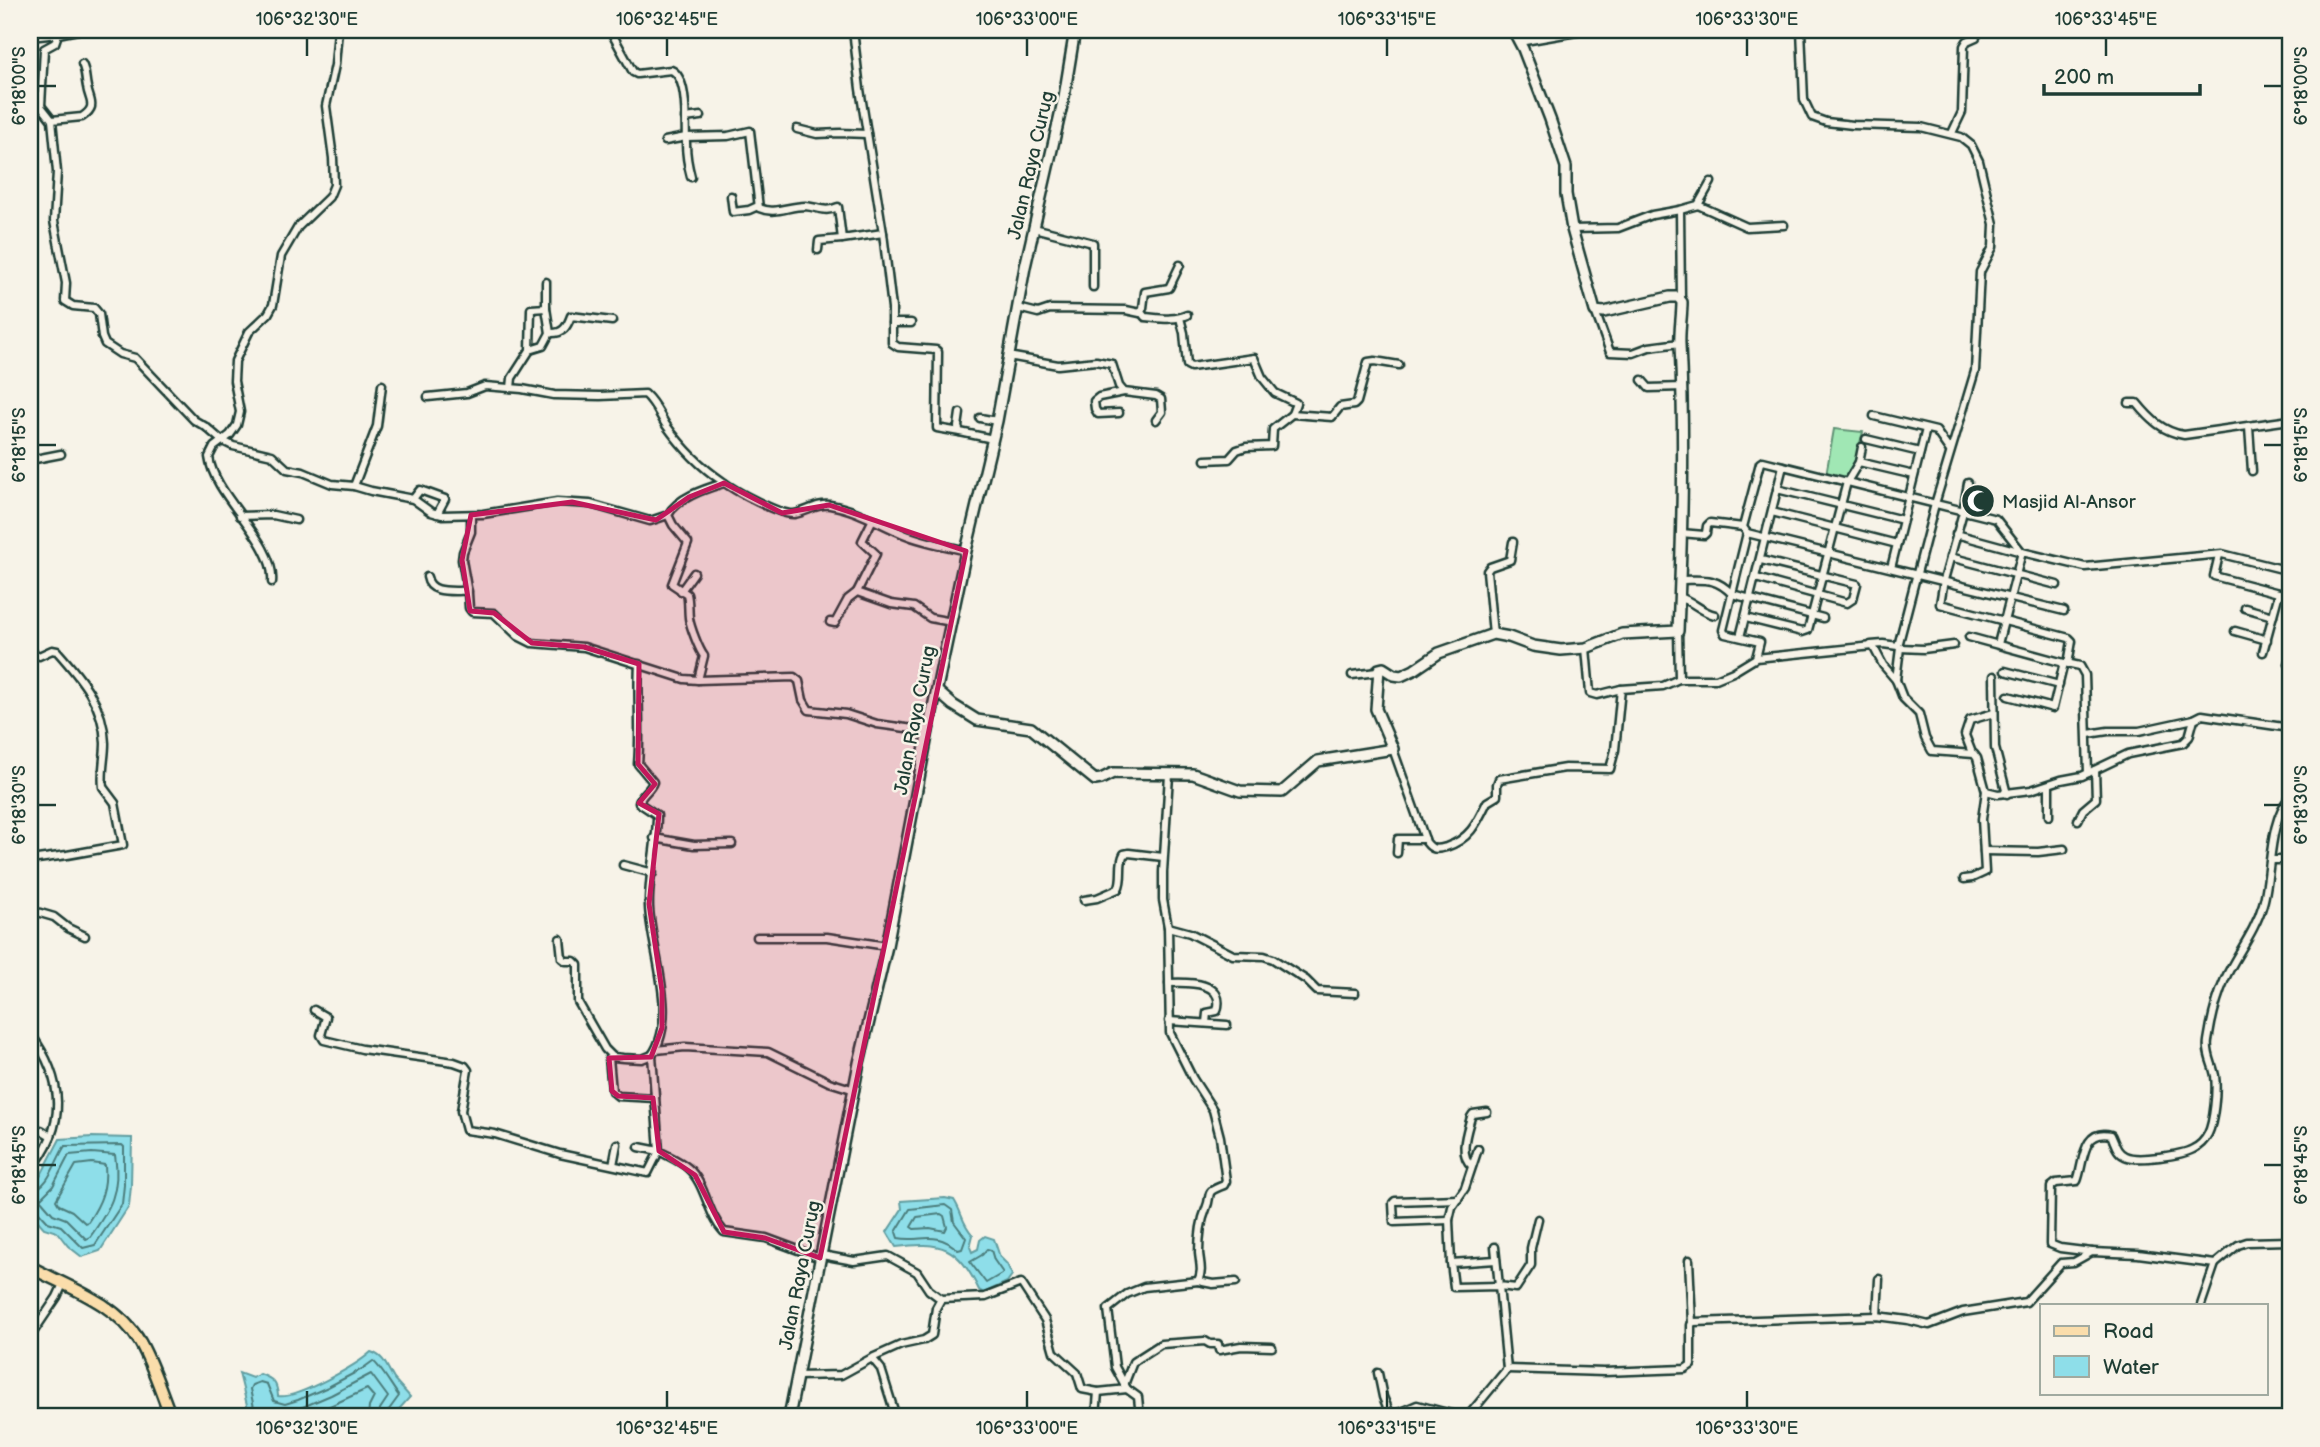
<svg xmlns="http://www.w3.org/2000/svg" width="2320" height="1447" font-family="'Balsamiq Sans',sans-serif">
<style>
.green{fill:#a0e7b4;stroke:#609274;stroke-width:2}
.water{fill:#8edee9;stroke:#629ea1;stroke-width:2}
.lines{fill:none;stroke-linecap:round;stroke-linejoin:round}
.shore{stroke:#4b7d7c;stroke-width:2}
.street-casing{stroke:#1f3d34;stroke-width:11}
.secondary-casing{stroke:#1f3d34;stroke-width:14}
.primary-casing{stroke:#1f3d34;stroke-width:15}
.street{stroke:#f7f3e8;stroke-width:6}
.secondary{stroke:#f7f3e8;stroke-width:9}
.primary{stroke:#faddab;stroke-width:10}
.marked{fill:#c2185b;fill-opacity:0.2;stroke:#c2185b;stroke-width:5;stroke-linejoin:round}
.ticks{fill:none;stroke:#1f3d34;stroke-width:2.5}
.labels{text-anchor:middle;stroke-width:5;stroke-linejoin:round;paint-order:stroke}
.street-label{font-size:19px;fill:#1f3d34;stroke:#f7f3e8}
.poi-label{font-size:19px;fill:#1f3d34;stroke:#f7f3e8;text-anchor:start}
.neatline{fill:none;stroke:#1f3d34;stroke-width:2.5}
.ticks-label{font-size:18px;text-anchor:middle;fill:#1f3d34}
</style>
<rect width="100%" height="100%" fill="#f7f3e8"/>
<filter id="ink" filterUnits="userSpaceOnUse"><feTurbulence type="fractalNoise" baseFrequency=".0143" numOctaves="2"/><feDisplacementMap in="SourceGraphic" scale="14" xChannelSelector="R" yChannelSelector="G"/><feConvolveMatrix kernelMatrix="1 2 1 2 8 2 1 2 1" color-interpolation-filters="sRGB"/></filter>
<g filter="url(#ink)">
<polygon class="green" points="1834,429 1863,432 1849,482 1826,475"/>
<g class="water">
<polygon points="92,1137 132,1138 131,1186 129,1206 100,1251 82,1257 68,1246 57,1232 44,1228 30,1212 30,1186 40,1177 60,1139"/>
<path d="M945,1198L954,1200C962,1212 962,1224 973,1235L970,1247L972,1252L978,1249L980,1240L985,1236L994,1239L1000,1257L1007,1264L1012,1275L1007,1282L984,1293L979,1290C958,1246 942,1241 896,1247L887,1232L902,1209L901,1201Z"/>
<path d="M371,1352C385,1356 387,1368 394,1379C399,1385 405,1391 410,1397L392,1417H250L239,1373L252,1378L260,1374C273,1379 277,1382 278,1396C295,1400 357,1365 371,1352Z"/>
</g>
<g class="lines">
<g class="shore">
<path d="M92,1153L115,1155C121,1191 110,1209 90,1237L86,1239L66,1219L53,1214L40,1199L53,1186L69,1155Z"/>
<path d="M92,1163L105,1165C107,1188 101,1203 88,1222L85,1223L72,1211L59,1205L56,1200L76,1165Z"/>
<path d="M30,1191C50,1188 55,1160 65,1146L122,1145L124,1147V1185L122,1204L95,1245L83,1248L61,1226L48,1222L37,1210L30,1208"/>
<path d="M945,1205L952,1210L954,1222L966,1238L962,1249L958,1250C934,1229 922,1243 898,1238L896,1232L910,1209Z"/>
<polygon points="941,1214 944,1216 947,1227 945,1231 930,1228 914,1229 911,1227 917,1217"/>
<polygon points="987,1249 991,1250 994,1260 1003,1273 986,1283 970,1262 982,1255"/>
<path d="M256,1417L250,1389L252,1385L260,1382L267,1384L274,1401L285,1404L298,1400L328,1387L362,1369L373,1361C381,1367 392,1387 399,1396L388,1411L387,1417"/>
<polyline points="265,1417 267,1409 282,1413 291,1412 331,1395 371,1374 388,1397 380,1409 379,1417"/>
<polyline points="306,1417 367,1389 374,1397 369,1407 368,1417"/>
</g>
<g class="street-casing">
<g id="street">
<path d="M610,30L633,72L637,74L671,70C689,77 685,126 686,143C686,155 688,166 691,177"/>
<polyline points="853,30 860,89 883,233 892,308 892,343 898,347 936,350 938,352 937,428 960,432"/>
<polyline points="1801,30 1804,100 1812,117 1826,122 1853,125 1921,127 1961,137 1971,145 1979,161 1994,224 1993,247 1980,272 1975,371 1935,504 1898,646 1900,648 1896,680"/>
<polyline points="30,37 58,34"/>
<polyline points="1519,42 1588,30"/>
<polyline points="30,104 41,106 52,120 57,172 54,221 66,283 65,301 73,306 94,308 99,314 102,337 105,344 120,354 135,358 194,420 206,427 221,440 233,446 272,455 287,469 303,472 332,484 354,486 371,491 413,499 431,512 442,515 483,514 557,502 590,504 650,521 668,515"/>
<polyline points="41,106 44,49 55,43 58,34 78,30"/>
<polyline points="685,118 701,116"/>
<path d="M52,120L82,117C98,106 89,101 87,87C85,78 86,72 82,64"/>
<polyline points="797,129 817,134 840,133 867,134"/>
<polyline points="1952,133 1962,112 1964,46 1967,41 1976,37 1979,30"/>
<path d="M665,141L686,137L728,136L750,131L759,208C775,215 788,206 805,206C818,207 825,213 838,207L842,239L883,233"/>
<polyline points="731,196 733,212 749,210 758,206"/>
<polyline points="1698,205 1747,227 1784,225"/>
<polyline points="1034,228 1093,243 1093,287"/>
<polyline points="1572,229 1618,228 1652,215 1680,210"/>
<polyline points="818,250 819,241 842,239"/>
<polyline points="1681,299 1680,210 1698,205 1711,182"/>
<polyline points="1018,308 1038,313 1050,309 1126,310 1140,313 1143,308 1145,292 1169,288 1180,265"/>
<polyline points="1595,311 1610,352 1633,353 1649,347 1680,343"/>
<path d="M1141,312L1145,317C1159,318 1174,321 1187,315"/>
<polyline points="1180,318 1184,333 1187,365 1191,367 1254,358 1262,377 1275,393 1296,403 1292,414 1273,429 1272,446 1246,447 1237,450 1229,459 1205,460"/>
<polyline points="892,323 911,323"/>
<path d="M550,333C563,334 567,327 571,316L612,321"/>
<polyline points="530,350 543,346 550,333 546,308 546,282"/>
<polyline points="1008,356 1058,365 1096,361 1112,364 1119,386 1124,392 1156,396 1161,399 1162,412 1156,420"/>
<polyline points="1642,380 1649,388 1683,387"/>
<polyline points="511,388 512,378 530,350 531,309 546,308"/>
<path d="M428,397L467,393L485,386L522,389L554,395L600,396L645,394C655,403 659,414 666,425C681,446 701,467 722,481C735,491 779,515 794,514C807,512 817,503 830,505C855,509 876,522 899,532C920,542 944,545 966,551"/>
<path d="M2129,403H2137C2150,419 2163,432 2184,435L2290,420"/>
<polyline points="960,413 958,427 960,432 993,439"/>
<polyline points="1119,413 1098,414 1095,409 1094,401 1099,397 1124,392"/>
<polyline points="1292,414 1332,417 1340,407 1354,405 1357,402 1368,362 1375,361 1399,365"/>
<polyline points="1874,416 1936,431 1950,451"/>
<polyline points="980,418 997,421"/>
<polyline points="2249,427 2252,471"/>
<polyline points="1866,439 1920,452"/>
<polyline points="30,460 61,454"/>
<polyline points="1859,462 1914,475"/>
<polyline points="1968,483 1963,512 1944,580 1940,604 2069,638 2072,641 2068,664"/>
<polyline points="354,486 377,426 382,385"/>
<polyline points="1777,489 1903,520"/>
<polyline points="413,499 420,490 445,499 437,514"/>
<polyline points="1772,512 1897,544"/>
<polyline points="471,515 471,532 463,552 462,560 468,593 469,608 472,612 494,613 518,636 532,643 584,647 684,679 698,680 794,677 799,681 803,700 809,710 846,714 877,724 928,731"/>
<polyline points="240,516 273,515 296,520"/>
<polyline points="873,519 862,541 876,554 857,592 891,604 914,607 930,618 952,622"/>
<polyline points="1681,533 1704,535 1706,533 1707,526 1710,523 1743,527"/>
<polyline points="1747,533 2064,611"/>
<polyline points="1956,534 2022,552 1998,644"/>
<polyline points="2219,555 2214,576 2290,596"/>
<polyline points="1950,557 2057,585"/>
<polyline points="1891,568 1926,429"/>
<path d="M427,577C430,595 453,590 468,591"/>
<polyline points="1756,578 1847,603 1853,599 1857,584 1761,560"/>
<path d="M1679,580C1702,580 1715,576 1732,594L1823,618"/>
<path d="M272,582C276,542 214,497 209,457L214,447L230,435L237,425L240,412L234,381L235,361L249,332L268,314L273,305L281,256L298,227L329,197L334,185L333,158L326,106L335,65L338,30"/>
<polyline points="681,591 694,573"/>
<path d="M1679,597C1693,601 1701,612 1715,615"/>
<polyline points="2245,608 2273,616"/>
<polyline points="1746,618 1802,632 1808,630 1847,482 1859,462 1862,447"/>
<polyline points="830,622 835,623 848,599 857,592"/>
<polyline points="1678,631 1679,679"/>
<polyline points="2235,631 2267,640"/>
<polyline points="1493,634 1487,571 1490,567 1510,560 1513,542"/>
<polyline points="1740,637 1783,466"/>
<polyline points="1969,637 2064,663 2053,708 2008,696"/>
<polyline points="1871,645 1883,644 1898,646"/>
<polyline points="1586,648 1590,693 1597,695 1621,689"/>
<polyline points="1900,648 1923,649 1954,645"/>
<path d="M30,651L39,656L52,650L57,651C81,678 104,705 105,743C105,758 101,772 103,787L115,803L123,845L67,855L30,860"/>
<polyline points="2263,652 2279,593"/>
<polyline points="1756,658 1760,642 1725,634 1723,630 1747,533 1743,527 1760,463 1763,461 1996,519 2022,552 2085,567 2222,554 2290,571"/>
<polyline points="2066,663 2080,666 2085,675 2088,773"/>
<path d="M639,664C637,698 641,731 638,764L653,782C650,791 641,794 639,803L657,815C657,844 648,878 649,907C651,951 679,1016 652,1055L659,1151C668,1156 680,1161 688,1168C706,1184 707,1214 724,1232L766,1238L820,1258"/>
<polyline points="2289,664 2290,661"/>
<polyline points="2005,671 2059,685"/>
<polyline points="1352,675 1377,672"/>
<polyline points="1994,676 1995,748 2007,794"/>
<path d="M698,680L704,656C699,650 690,626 689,618C688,609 689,602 687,594L672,584L688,543L673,525L668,515C678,497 705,489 724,483"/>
<polyline points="2088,734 2108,731 2139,731 2194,719"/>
<path d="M1393,749L1426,842C1432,850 1436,850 1446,847C1470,839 1477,823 1487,802L1497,796V784L1499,779L1565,768L1610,769L1615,750L1621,689L1663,686L1679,679H1716L1733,672L1756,658L1873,646L1883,665L1896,680L1903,698L1919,714L1925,738L1932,751L1974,754L1977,758L1986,791L1998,794L2031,790L2061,780L2082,776L2128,754L2183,743L2189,737L2194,719L2202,715L2290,728"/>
<polyline points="1972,753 1965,735 1970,720 1994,713"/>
<polyline points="2049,785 2049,816"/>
<polyline points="2078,820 2083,810 2096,799 2095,770"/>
<polyline points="654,838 694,845 732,844"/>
<polyline points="1984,851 2038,852 2064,849"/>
<polyline points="1397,853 1398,839 1425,839"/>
<polyline points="2271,860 2290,860"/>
<polyline points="623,865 653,873"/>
<polyline points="1964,879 1972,878 1985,872 1982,819 1986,791"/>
<path d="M1084,900L1097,898L1118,889C1124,878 1118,864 1124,854L1129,853L1163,857"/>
<polyline points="30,910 54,917 68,928 85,936"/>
<polyline points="1168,927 1190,933 1233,955 1264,956 1273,959 1306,980 1317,991 1355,993"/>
<polyline points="757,937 827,937 887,946"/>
<polyline points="560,939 562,958 566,961 574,961 578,965 578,1002 605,1049 613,1057 623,1058 642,1059 652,1055"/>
<path d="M1169,983C1190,982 1226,982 1217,1011L1207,1013L1206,1023"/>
<polyline points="314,1010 326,1017 321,1035 324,1040 362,1049 454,1062 465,1066 468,1070 461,1111 466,1130 495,1134 560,1154 648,1173 659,1151 639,1147"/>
<polyline points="1169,1021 1227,1025"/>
<path d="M30,1033C64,1079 68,1126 30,1170"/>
<polyline points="656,1050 685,1047 768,1052 829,1082 855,1090"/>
<polyline points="613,1057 609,1058 612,1091 618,1096 655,1098"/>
<polyline points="30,1130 41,1130 51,1136"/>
<polyline points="613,1165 617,1144"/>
<path d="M1472,1166C1458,1155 1467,1132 1471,1117L1473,1114L1487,1112"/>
<polyline points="1449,1220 1394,1222 1393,1203 1395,1201 1458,1199"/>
<polyline points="1495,1247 1499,1286 1516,1288 1531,1265 1531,1248 1538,1219"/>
<path d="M2092,1252L2060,1248L2050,1244L2051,1187L2056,1183L2077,1181C2084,1165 2081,1128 2111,1135C2115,1143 2116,1152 2125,1156C2137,1162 2182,1155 2193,1149C2199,1146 2205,1140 2208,1134C2214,1122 2217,1090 2215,1076C2213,1064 2206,1054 2208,1041C2211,1021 2217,997 2225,979C2237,953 2255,932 2263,904C2272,873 2268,821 2290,797"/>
<polyline points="822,1255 854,1261 888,1256 917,1272 929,1290 941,1299 985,1297 1021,1283 1045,1320 1054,1352 1077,1373 1082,1389 1098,1392 1127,1389"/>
<polyline points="1689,1260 1692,1323"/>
<polyline points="1451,1263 1496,1260"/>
<polyline points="1198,1281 1213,1284 1236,1282"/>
<polyline points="2201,1305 2215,1264"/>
<polyline points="1877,1316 1879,1279"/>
<polyline points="30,1337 57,1297 63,1284"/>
<polyline points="872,1358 901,1345 924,1340 932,1335 936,1308 941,1299"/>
<polyline points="1507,1369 1604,1372 1685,1369 1691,1365 1691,1325 1693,1322 1877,1316 1908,1320 1929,1325 1963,1312 2026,1302 2061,1263 2074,1262 2092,1252 2138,1254 2215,1264 2238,1245 2247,1242 2290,1241"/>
<polyline points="1378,1373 1383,1397 1391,1416"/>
<polyline points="798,1376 841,1375 872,1358 881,1369 896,1417"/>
<polyline points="1124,1385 1133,1362 1161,1344 1205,1341 1210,1344 1218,1344 1219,1350 1241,1346 1272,1347"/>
<polyline points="1096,1417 1098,1392"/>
<path d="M1140,1417L1138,1397L1127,1389L1115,1367L1108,1309L1127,1294L1144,1287L1198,1281C1203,1271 1200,1264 1199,1253C1199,1238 1200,1223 1206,1209C1213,1192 1203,1193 1224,1185L1226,1181L1220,1137L1213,1110L1193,1079L1170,1033L1168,927L1163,900V872L1169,775"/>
<polyline points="1389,1417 1417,1405 1459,1416 1469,1415 1507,1369 1499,1286 1454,1287 1451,1263 1449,1220 1452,1207 1465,1188 1478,1149"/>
</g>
</g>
<g class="secondary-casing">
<g id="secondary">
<path d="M937,691L953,705L977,720L1031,728L1095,780L1101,779L1113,773L1193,774L1240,791L1282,792L1318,761L1393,749L1376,709L1379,669L1383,668L1394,675L1401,676L1414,670L1439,653L1493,634L1509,637L1533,646L1561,650L1586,648L1622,634L1678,631C1682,536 1685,440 1680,345C1679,331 1682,317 1682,302L1678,297H1670L1604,312L1595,311L1572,229L1566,194V167L1550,119L1523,49L1513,30"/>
<polyline points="789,1417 859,1063 887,946 928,731 966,551 997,421 1025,267 1064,97 1075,30"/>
</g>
</g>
<g class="primary-casing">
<path id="primary" d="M30,1267C68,1287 117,1303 140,1342C153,1365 161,1392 171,1417"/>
</g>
<use href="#street" class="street"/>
<use href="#secondary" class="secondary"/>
<use href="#primary" class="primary"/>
</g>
</g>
<path class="marked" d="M724,483L782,513L829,505L966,551L820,1258L765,1238L724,1232L695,1175L659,1151L653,1098L618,1096L612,1091L609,1058L651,1057L662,1028V991L649,904L659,814L639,803L655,784L638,764L639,664L584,647L532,643L494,613L470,611L462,560L471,515L572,502L656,520L689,497Z"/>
<path class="ticks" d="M307,38V56M667,38V56M1027,38V56M1387,38V56M1747,38V56M2106,38V56M38,86H56M2264,86H2282M38,445H56M2264,445H2282M38,805H56M2264,805H2282M38,1165H56M2264,1165H2282M307,1391V1408M667,1391V1408M1027,1391V1408M1387,1391V1408M1747,1391V1408"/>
<defs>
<g id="mosque-disc" transform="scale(1.75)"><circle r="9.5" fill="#1f3d34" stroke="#f7f3e8"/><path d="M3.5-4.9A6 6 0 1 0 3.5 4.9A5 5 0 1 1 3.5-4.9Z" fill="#fff"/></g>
</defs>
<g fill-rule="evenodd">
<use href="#mosque-disc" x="1978" y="501"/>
</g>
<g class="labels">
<g class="street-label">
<text transform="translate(1030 165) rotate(-77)" y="7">Jalan Raya Curug</text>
<text transform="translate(914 720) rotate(-79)" y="7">Jalan Raya Curug</text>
<text transform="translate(799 1275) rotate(-79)" y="7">Jalan Raya Curug</text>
</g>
<g class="poi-label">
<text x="2002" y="508">Masjid Al-Ansor</text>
</g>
</g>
<rect width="2320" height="1447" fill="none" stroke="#f7f3e8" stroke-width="77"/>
<rect x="2040" y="1304" width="228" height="91" fill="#f7f3e8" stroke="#a1aaa0" stroke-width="2"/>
<rect x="2054" y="1326" width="35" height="10" fill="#faddab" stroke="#a1aaa0" stroke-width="2"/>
<text x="2103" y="1338" font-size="21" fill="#1f3d34">Road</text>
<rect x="2054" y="1356" width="35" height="21" fill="#8edee9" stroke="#a1aaa0" stroke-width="2"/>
<text x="2103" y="1374" font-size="21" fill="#1f3d34">Water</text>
<path d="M2044 84v10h156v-10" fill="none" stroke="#1f3d34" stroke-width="3.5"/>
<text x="2054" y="84" font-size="21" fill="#1f3d34" stroke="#f7f3e8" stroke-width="5" paint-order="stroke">200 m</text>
<rect x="38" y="38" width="2244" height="1370" class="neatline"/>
<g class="ticks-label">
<text x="307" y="25">106°32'30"E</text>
<text x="667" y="25">106°32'45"E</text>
<text x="1027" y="25">106°33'00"E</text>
<text x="1387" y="25">106°33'15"E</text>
<text x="1747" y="25">106°33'30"E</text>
<text x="2106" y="25">106°33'45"E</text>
<text transform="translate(19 86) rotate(-90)" y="6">6°18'00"S</text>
<text transform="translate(2301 86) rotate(-90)" y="6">6°18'00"S</text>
<text transform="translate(19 445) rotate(-90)" y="6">6°18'15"S</text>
<text transform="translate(2301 445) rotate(-90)" y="6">6°18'15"S</text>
<text transform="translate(19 805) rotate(-90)" y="6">6°18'30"S</text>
<text transform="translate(2301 805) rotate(-90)" y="6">6°18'30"S</text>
<text transform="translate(19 1165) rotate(-90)" y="6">6°18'45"S</text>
<text transform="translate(2301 1165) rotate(-90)" y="6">6°18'45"S</text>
<text x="307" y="1434">106°32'30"E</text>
<text x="667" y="1434">106°32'45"E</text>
<text x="1027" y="1434">106°33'00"E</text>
<text x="1387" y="1434">106°33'15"E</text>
<text x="1747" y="1434">106°33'30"E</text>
</g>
</svg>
